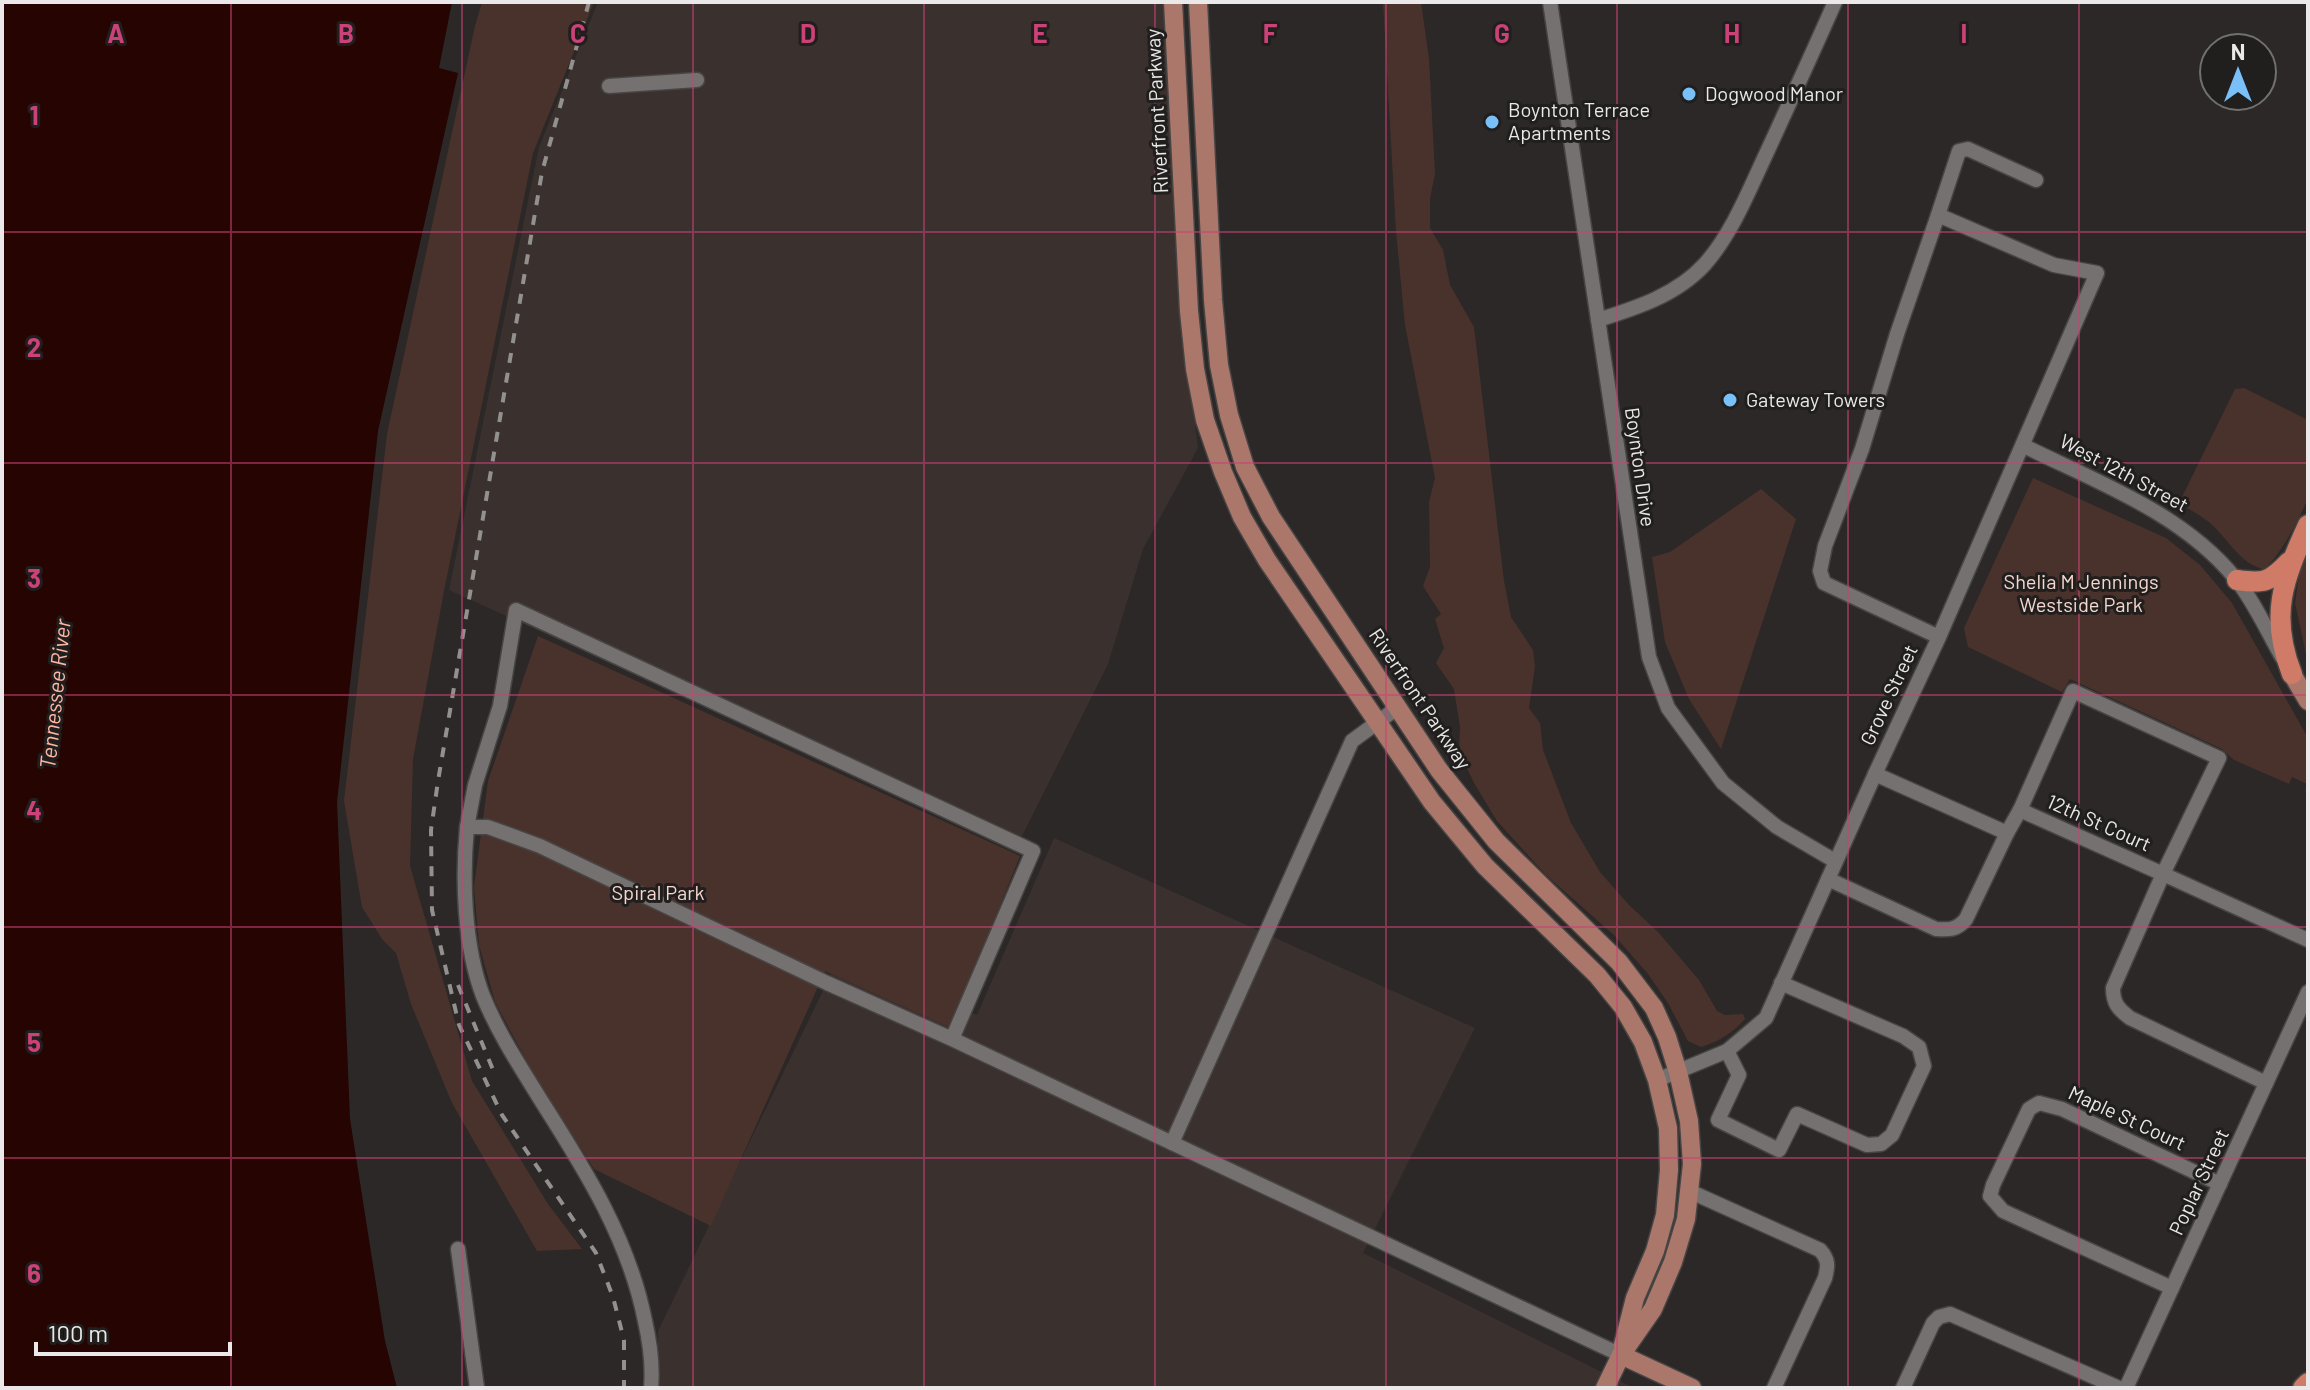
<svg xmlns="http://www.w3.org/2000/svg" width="2310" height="1390" font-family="Barlow,sans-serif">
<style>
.built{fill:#3a302e}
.green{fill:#4a322c}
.water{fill:#260401}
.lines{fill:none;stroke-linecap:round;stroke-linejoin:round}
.minor-casing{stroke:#474544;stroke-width:17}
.major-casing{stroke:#474544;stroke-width:21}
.highway-casing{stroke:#474544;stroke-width:23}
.minor{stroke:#757170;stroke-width:14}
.major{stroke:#ab776b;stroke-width:18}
.highway{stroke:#cf7b67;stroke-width:20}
.rail{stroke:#939190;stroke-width:4;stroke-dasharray:10 10;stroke-linecap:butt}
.grid{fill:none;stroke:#ca4277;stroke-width:2;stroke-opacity:0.55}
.poi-dot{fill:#79bff8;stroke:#211e1e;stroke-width:3}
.labels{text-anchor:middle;stroke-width:6;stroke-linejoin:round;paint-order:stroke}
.poi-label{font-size:20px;fill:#eae8e8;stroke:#211e1e;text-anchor:start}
.street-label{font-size:20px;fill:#eae8e8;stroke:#211e1e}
.park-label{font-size:20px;fill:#f5d7cf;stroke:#211e1e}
.water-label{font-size:22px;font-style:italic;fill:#feb5a3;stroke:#211e1e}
.grid-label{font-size:26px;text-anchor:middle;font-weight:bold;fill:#ca4277;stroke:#211e1e;stroke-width:6;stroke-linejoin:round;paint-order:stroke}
</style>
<rect width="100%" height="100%" fill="#2b2827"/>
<g class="built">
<polygon points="598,2 1170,2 1179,281 1198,448 1143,549 1108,664 1016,848 449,590 539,147"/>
<polygon points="1054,838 1475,1028 1363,1253 1634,1388 658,1388 658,1331 834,968 934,995 977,1015"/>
</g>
<g class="green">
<polygon points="482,2 594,2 533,153 444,591 413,759 410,866 472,1081 548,1204 582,1249 537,1251 452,1103 411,1004 396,953 382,939 362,907 344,801 387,434 475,26"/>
<path d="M1383,2H1421L1429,59L1435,174L1430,198V228L1443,250L1450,285L1474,327L1504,581L1511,617L1533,650L1535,666L1529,708L1540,723L1543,750L1571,823L1600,872L1629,905L1658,932L1699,980L1717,1011L1725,1015L1743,1014L1745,1019C1732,1033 1720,1041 1701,1047L1688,1041L1668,1003L1648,974L1614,935L1546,875L1497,821L1474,783L1459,751L1460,727L1454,689L1436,663L1444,648L1435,619L1441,614L1423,586L1430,567L1429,502L1435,478L1405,325L1396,231Z"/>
<path d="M2244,388L2308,420C2308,441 2310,477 2308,496C2304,512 2277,562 2263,569C2243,564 2233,547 2219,532C2209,520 2196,513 2182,505V497L2235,389Z"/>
<polygon points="2033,478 2166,538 2200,565 2232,603 2308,738 2308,792 2305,791 2307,784 2292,777 2289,784 2234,760 2222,749 2070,679 2062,692 1968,647 1964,628"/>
<polygon points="1761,489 1796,519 1721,749 1689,699 1665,642 1652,557 1670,552"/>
<polygon points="2308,534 2308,663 2295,603 2304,543"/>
<polygon points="538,636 1020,856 951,1028 825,971 711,1226 594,1169 534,1075 495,1002 479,945 474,887 488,781"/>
</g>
<polygon class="water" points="2,2 452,2 439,68 458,73 378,431 337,802 350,1119 385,1341 397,1388 2,1388"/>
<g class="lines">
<g class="minor-casing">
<g id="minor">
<polyline points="1550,2 1649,657 1668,708 1723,783 1777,827 1835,861"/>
<polyline points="609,86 697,80"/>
<polyline points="1938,215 1959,151 1968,149 2036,180"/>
<path d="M1598,320C1636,308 1677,295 1705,264C1733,232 1749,190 1767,152C1790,102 1813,52 1835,2"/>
<path d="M2024,446C2097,482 2182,513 2235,578C2254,601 2267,631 2282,657"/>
<polygon points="2073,691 2219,758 2163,874 2020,810"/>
<polyline points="1875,774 2007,833 2020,810"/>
<path d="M467,827C462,879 464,946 483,996C498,1033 521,1068 542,1102C586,1171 629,1240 645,1321C650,1343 653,1366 651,1388"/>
<path d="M1828,879L1936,929C1949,930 1957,930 1966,919L2007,833"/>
<polyline points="952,1039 1033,851 516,610 500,706 475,785 467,827 488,827 540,846 827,983 952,1039 1621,1355"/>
<polyline points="1727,1051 1739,1075 1718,1120 1779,1150 1797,1114 1867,1145 1881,1144 1892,1135 1924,1066 1919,1047 1903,1036 1781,983"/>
<polyline points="1657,1080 1727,1051 1766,1018 1875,774 1939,637 2097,273 2054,265 1938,215 1897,334 1862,449 1825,546 1820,571 1824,583 1939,637"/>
<path d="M2266,1083L2130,1018C2118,1009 2113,1003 2113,988L2163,874L2308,940"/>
<polyline points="1172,1143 1352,741 1397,708"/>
<path d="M1689,1191L1820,1250C1829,1260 1828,1266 1825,1278L1774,1388"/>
<polyline points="458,1249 477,1388"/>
<polyline points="2172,1288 2003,1211 1990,1196 1993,1185 2029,1109 2039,1103 2062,1109 2220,1184"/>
<polyline points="1903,1388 1933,1323 1939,1317 1950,1314 2119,1388"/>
<polyline points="2126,1388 2308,992"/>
</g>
</g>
<g class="major-casing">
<g id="major">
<polyline points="1173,2 1189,311 1195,369 1205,420 1223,472 1242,517 1267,560 1432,802 1485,866 1597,975 1623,1007 1643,1042 1657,1080 1668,1128 1669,1170 1665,1215 1655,1251 1635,1298 1623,1345"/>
<polyline points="1198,2 1213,300 1219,365 1229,415 1245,467 1271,517 1439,770 1496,841 1619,962 1654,1008 1667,1037 1678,1072 1689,1121 1692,1164 1686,1219 1673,1262 1653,1309 1621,1355 1605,1388"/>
<polyline points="2292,674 2308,701"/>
<polyline points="1621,1355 1692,1388"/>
</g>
</g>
<g class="highway-casing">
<g id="highway">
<path d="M2237,580C2264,584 2270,582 2289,562"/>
<path d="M2292,674C2269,615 2283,580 2308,525"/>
<polyline points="2303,1388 2308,1383"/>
</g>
</g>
<use href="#minor" class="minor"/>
<use href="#major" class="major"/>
<use href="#highway" class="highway"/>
<g class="rail">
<polyline points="589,2 542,172 438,781 431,830 432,910 459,1025 502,1115 596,1253 613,1297 624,1340 624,1388"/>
<polyline points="458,985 496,1077"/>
</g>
</g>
<path class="grid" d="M231,2V1388M462,2V1388M693,2V1388M924,2V1388M1155,2V1388M1386,2V1388M1617,2V1388M1848,2V1388M2079,2V1388M2,232H2308M2,463H2308M2,695H2308M2,927H2308M2,1158H2308"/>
<g class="poi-dot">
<circle cx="1689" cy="94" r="8"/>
<circle cx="1492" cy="122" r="8"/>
<circle cx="1730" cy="400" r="8"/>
</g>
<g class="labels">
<g class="poi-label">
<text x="1705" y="101">Dogwood Manor</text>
<text x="1508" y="117">Boynton Terrace<tspan x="1508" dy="23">Apartments</tspan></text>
<text x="1746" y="407">Gateway Towers</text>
</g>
<g class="street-label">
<text transform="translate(1157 111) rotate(-93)" y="7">Riverfront Parkway</text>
<text transform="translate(1640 467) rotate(82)" y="7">Boynton Drive</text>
<text transform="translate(2124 473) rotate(28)" y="7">West 12th Street</text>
<text transform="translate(1889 695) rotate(-65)" y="7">Grove Street</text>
<text transform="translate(1420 699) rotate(56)" y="7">Riverfront Parkway</text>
<text transform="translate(2099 823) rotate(24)" y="7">12th St Court</text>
<text transform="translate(2127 1118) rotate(25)" y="7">Maple St Court</text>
<text transform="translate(2199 1182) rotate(-65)" y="7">Poplar Street</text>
</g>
<g class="park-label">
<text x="2081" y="589">Shelia M Jennings<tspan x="2081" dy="23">Westside Park</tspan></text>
<text x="658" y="900">Spiral Park</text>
</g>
<g class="water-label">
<text transform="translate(55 694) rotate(-84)" y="8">Tennessee River</text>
</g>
</g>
<g class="grid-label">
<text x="116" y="43">A</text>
<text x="346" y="43">B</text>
<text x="578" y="43">C</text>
<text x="808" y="43">D</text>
<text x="1040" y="43">E</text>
<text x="1270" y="43">F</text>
<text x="1502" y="43">G</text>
<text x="1732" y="43">H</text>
<text x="1964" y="43">I</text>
<text x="34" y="125">1</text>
<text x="34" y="357">2</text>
<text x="34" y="588">3</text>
<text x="34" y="820">4</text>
<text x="34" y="1052">5</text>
<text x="34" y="1283">6</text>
</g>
<rect width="2310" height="1390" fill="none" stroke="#eae8e8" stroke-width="8"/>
<g transform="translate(2238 72)"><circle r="38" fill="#211e1e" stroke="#716f6f" stroke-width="2"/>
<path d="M0-6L14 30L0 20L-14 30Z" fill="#79bff8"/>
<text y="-12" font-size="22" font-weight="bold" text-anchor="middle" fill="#eae8e8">N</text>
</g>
<path d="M36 1342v12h194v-12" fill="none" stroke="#eae8e8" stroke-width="4"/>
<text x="48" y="1342" font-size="24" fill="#eae8e8" stroke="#211e1e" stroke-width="6" paint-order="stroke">100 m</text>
</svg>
